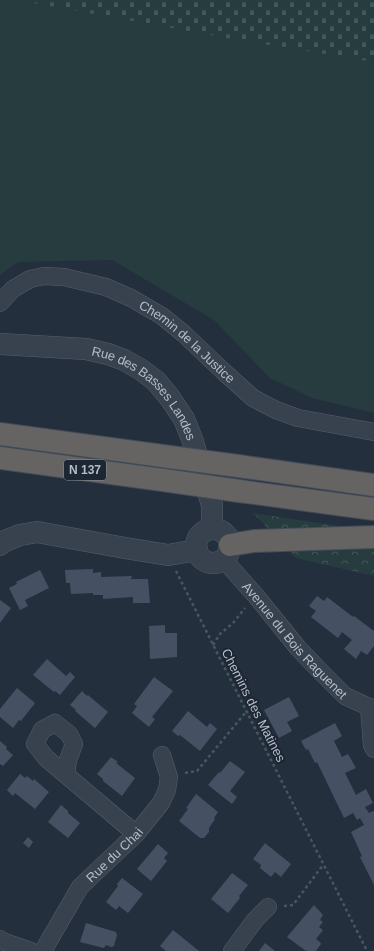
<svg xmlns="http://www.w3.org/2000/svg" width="374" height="951" font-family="Helvetica,sans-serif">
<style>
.green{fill:#263c3f}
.forest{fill:url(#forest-crowns)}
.cemetery{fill:url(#cemetery-stones)}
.building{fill:#455162}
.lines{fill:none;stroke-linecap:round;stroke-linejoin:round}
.minor-casing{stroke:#565f6c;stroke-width:18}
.tertiary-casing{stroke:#565f6c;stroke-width:22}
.trunk-casing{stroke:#434c59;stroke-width:24}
.path{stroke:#44595c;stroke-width:2.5;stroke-dasharray:3 3;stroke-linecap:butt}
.minor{stroke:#38414e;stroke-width:17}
.tertiary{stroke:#38414e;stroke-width:21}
.trunk{stroke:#656462;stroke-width:22}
.trunk-bridge-casing{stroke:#434c59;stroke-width:24;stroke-linecap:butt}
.trunk-bridge{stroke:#656462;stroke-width:22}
.labels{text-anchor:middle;stroke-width:4;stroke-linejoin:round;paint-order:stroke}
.shield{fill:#1d2633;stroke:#878f9c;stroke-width:1}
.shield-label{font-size:12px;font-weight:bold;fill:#b4bcc9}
.street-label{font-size:13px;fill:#b4bcc9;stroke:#1d2633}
</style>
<defs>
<pattern id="forest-crowns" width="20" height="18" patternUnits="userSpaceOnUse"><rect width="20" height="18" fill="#263c3f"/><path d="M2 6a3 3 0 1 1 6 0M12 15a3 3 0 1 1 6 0" fill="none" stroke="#435659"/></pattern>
<pattern id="cemetery-stones" width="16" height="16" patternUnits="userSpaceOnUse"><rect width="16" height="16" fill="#263c3f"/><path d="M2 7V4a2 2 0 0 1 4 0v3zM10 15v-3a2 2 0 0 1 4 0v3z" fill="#435659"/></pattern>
</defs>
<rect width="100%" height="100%" fill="#242f3e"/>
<polygon class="green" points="0,0 17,0 221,37 374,62 374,413 312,398 270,378 214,320 112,260 18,262 0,275"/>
<polygon class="forest" points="253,513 374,531 374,576 296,558"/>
<polygon class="cemetery" points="17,0 374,0 374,62 221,37"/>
<g class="building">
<polygon points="93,569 93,573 101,572 101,577 132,576 131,579 148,579 150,603 133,603 133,597 103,599 103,595 93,595 93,593 71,594 70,583 66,583 65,570"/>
<polygon points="40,570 49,588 25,600 28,606 20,610 9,588 17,584 16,582"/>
<polygon points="317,596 324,601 327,597 353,617 354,616 374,631 374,646 367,655 361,651 356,659 344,649 352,640 342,632 338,638 311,617 316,611 309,606"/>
<polygon points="0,600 11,608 0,623"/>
<polygon points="165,625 165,633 177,633 177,657 150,659 149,626"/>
<polygon points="47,659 66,676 70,672 75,677 60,695 55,691 54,692 33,675"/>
<polygon points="154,677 173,691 152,717 155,719 149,727 132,713 137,706 134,704"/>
<polygon points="17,688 35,703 21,721 19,720 13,728 0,717 0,709"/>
<polygon points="82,691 87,696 88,695 108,712 95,728 75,711 76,710 70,705"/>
<polygon points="289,697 299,716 287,722 292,731 279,738 264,710"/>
<polygon points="188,711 207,727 210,723 217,729 200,751 180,735 178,736 172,731"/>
<polygon points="335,723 342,736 334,741 342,757 348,754 356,768 345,773 356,795 366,789 373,803 365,807 369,813 373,811 374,812 374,885 360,857 362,856 351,832 364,825 360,818 357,820 353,813 344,818 317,762 315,763 308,749 306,750 301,741"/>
<polygon points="0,741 7,747 6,749 13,755 3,766 0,764"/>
<polygon points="111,757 118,762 116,763 135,778 122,796 103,781 103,779 97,774"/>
<polygon points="230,761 245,772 230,791 237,797 232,804 208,785 219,772 220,773"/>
<polygon points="20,774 25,778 27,776 33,781 34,779 49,792 35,809 15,793 13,796 7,790"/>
<polygon points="196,794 218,812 214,818 215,819 209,828 209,832 204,838 200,838 179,821 188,809 186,808"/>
<polygon points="61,805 68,811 68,813 80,823 68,838 48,822"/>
<polygon points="28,837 33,842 29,848 23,843"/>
<polygon points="265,843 291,864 281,877 275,872 271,877 260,868 261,865 253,859"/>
<polygon points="158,844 168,853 164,858 167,861 151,881 137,869"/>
<polygon points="232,873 248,885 239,896 240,898 228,913 211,899"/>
<polygon points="122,878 143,894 128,913 119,906 116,910 106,902 118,886 117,884"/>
<polygon points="314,905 323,915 320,920 323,922 319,927 323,930 316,939 320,942 321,944 316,951 307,951 306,950 306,951 287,937"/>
<polygon points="86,923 116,932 117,935 114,946 111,947 106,945 104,948 80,942"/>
<polygon points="173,930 199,951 166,951 160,946"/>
<polygon points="265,943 275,951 259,951"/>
</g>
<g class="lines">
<g class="minor-casing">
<g id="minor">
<path id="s1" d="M0,303L13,289L30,279L44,276L64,277L106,287L131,298L162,316L184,334L224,372L253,398L276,410L298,418L374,432"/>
<path id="s2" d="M224,560L256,596L298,648L323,674L345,696L369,707L374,708"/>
<polyline points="369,707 372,745 374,749"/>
<polyline points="66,775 68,760 74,744 69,734 55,723 42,730 35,744 46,758 136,834"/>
<polyline points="0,939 2,941 31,951"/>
<path id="s3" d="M43,951L80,887L136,834L161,803L167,790L169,777L162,755"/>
<polyline points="232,951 255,920 268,907"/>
</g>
</g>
<g class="tertiary-casing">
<g id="tertiary">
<path id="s4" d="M0,344L86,349L108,354L124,360L140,369L156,381L170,398L184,419L192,439L212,505V529"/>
<circle cx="213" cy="546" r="17"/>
<polyline points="0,545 5,541 20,535 37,532 125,548 168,555 197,550"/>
</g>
</g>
<g class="trunk-casing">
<g id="trunk">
<polyline points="0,434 170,457"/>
<polyline points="0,458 170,481"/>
<polyline points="238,466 374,485"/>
<polyline points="239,491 374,509"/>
<polyline points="230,545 254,541 374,537"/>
</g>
</g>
<g class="path">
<polyline points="176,571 367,951"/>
<polyline points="213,645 220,634 233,623 245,608"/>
<polyline points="185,773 197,771 246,712"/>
<polyline points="284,906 293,905 323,865"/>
</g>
<use href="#minor" class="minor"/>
<use href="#tertiary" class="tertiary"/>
<use href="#trunk" class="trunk"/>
<g class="trunk-bridge-casing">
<g id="trunk-bridge">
<polyline points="170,457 238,466"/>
<polyline points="170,481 239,491"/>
</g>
</g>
<use href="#trunk-bridge" class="trunk-bridge"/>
</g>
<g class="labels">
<rect class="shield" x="64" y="460" width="42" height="20" rx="3"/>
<g class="shield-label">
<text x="85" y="474">N 137</text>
</g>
<g class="street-label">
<text dy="5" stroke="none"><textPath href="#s1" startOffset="215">Chemin de la Justice</textPath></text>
<text dy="5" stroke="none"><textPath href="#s4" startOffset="163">Rue des Basses Landes</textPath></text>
<text dy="5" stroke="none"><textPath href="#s2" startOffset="107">Avenue du Bois Raguenet</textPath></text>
<text transform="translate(254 705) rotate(63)" y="5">Chemins des Matines</text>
<text dy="5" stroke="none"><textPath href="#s3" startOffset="121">Rue du Chai</textPath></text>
</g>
</g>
</svg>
